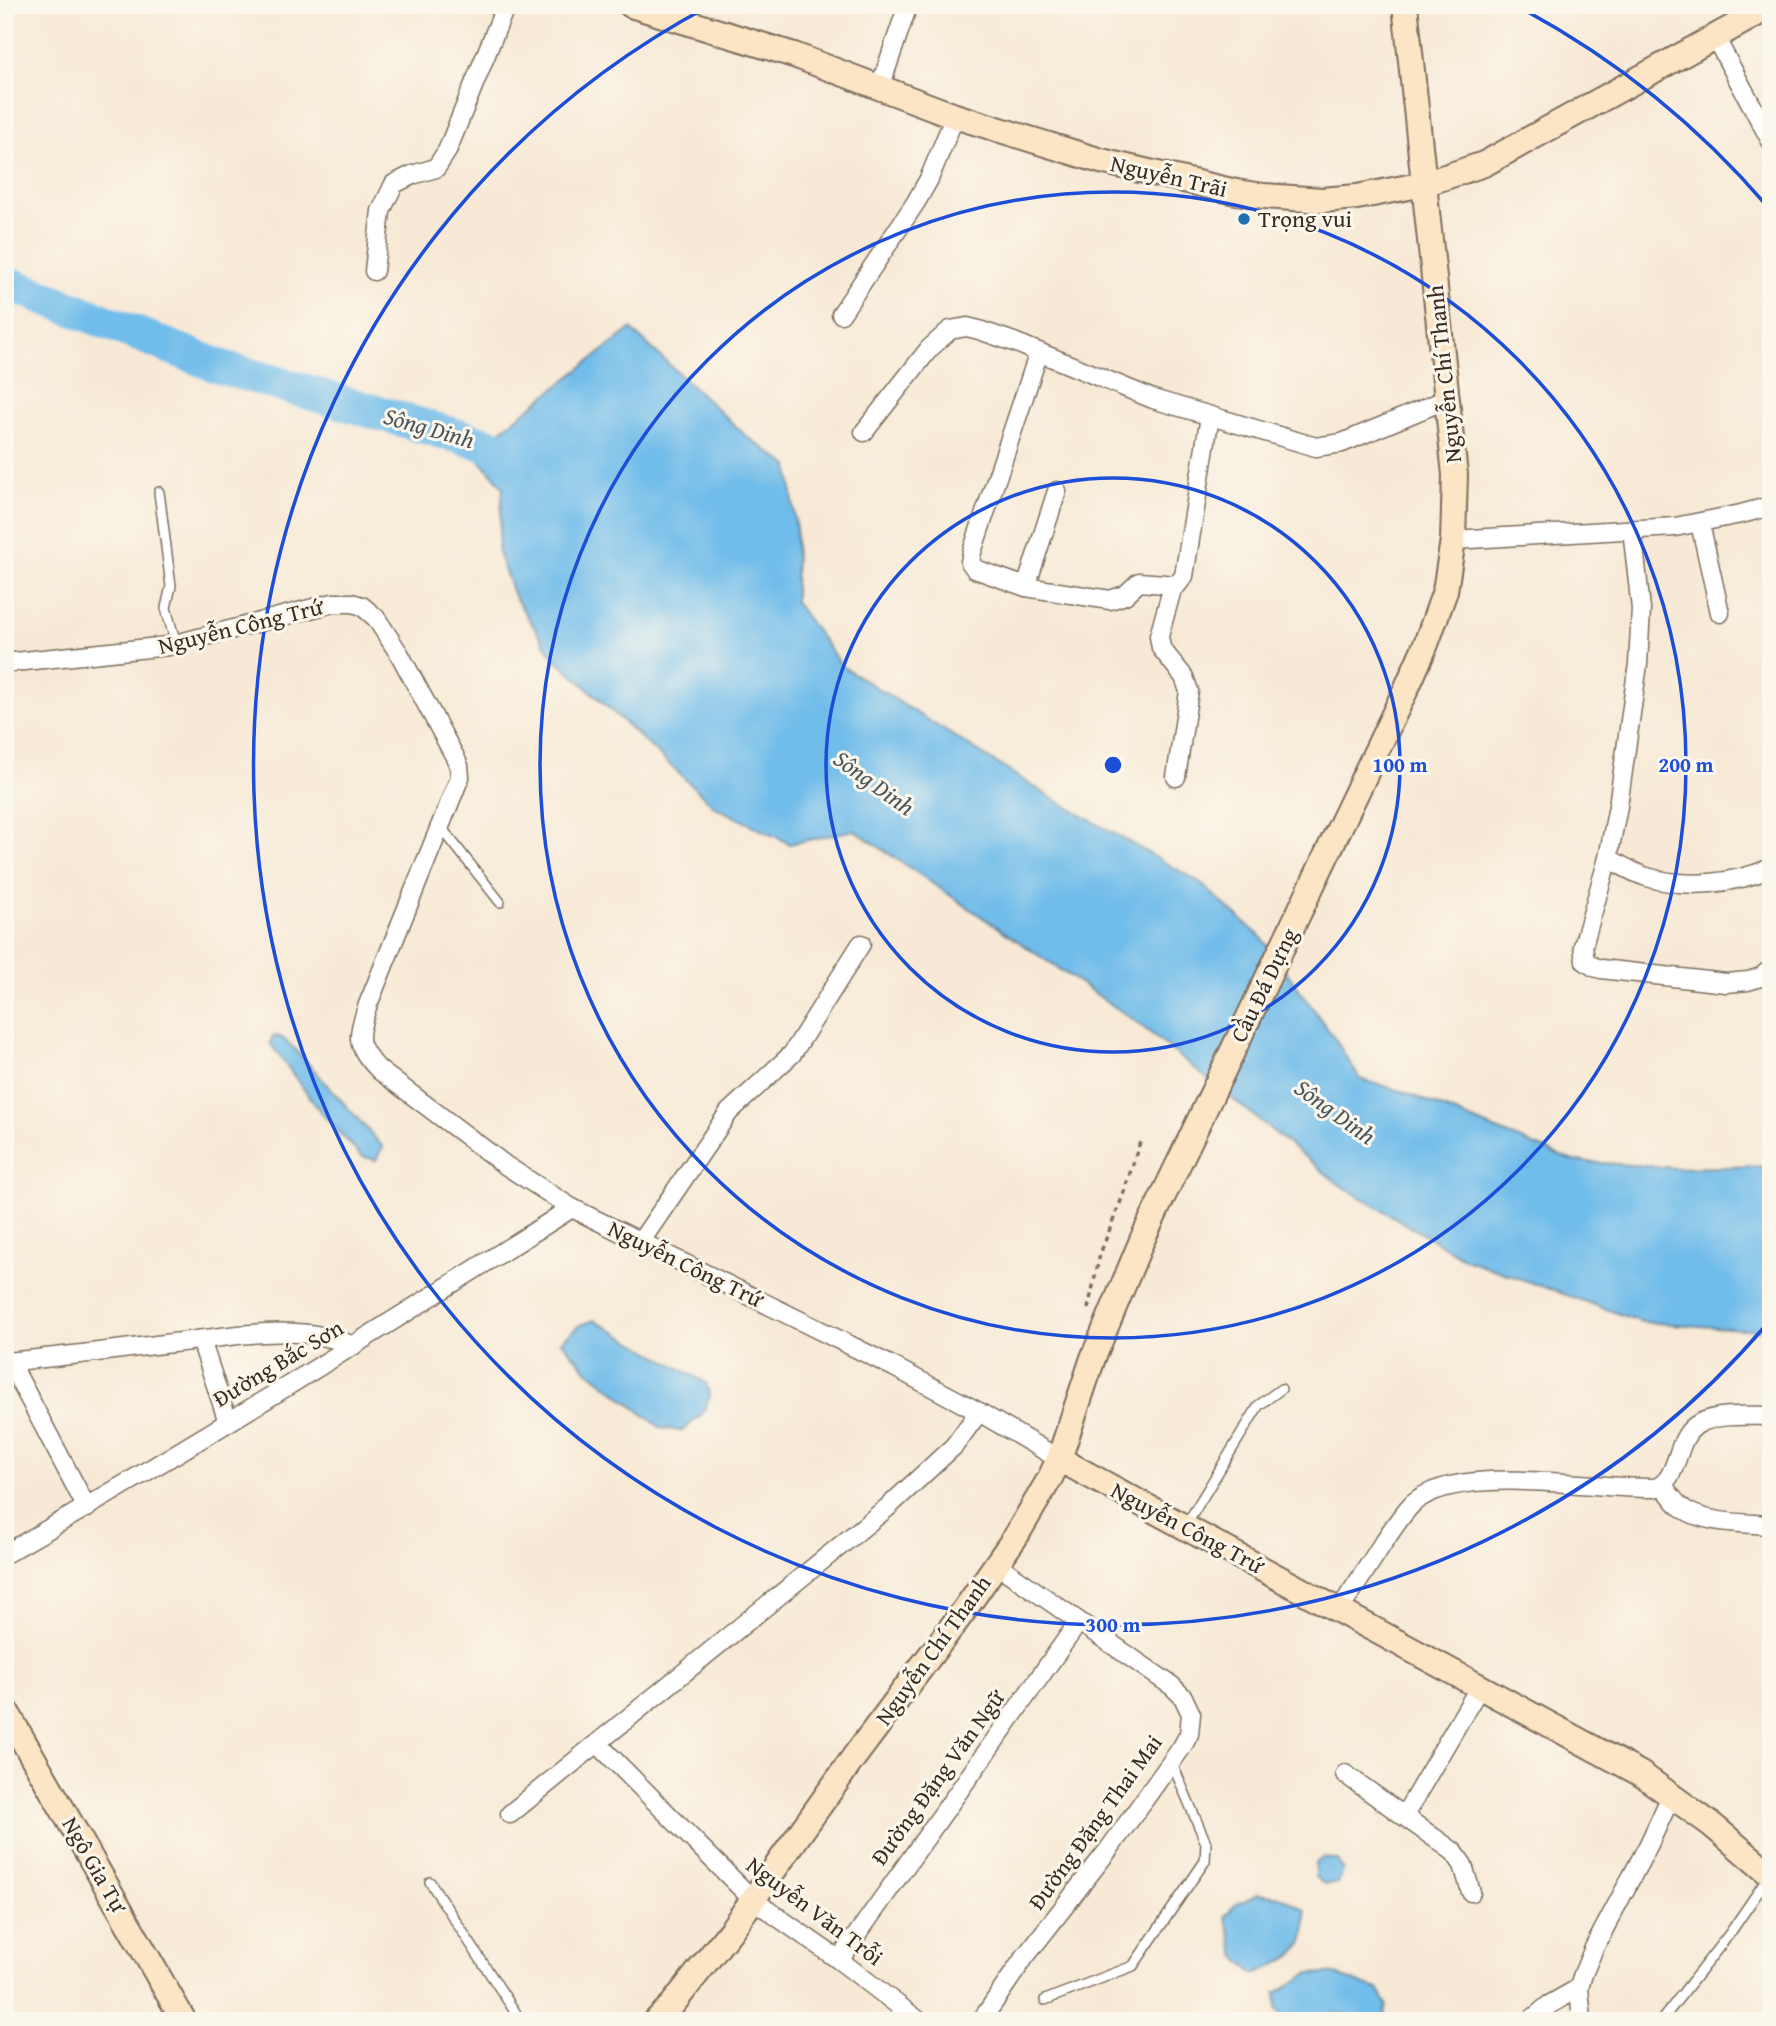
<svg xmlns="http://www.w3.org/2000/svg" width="1776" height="2026" font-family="'Gentium Book Plus',serif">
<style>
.water{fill:#70bcea;stroke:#567384;stroke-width:2}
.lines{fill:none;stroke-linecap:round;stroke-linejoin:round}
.river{stroke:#70bcea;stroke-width:35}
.lane-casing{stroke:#7d6d5e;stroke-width:12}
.street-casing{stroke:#7d6d5e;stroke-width:21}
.secondary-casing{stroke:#7d6d5e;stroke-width:28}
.path{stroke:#7d6d5e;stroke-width:3.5;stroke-dasharray:5 5;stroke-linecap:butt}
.lane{stroke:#fff;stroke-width:9}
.street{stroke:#fff;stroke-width:18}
.secondary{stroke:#fce5c4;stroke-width:24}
.ring{fill:none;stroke:#1d4ed8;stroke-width:3.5}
.poi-dot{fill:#1f6fb2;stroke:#fbf7ec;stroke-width:2.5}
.labels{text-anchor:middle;stroke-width:6;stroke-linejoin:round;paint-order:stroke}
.street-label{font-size:23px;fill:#3b2a1e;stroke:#fbf7ec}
.poi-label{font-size:23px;fill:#3b2a1e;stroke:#fbf7ec;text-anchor:start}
.water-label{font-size:24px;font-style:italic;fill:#4b565b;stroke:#fbf7ec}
.centre{fill:#1d4ed8;stroke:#fbf7ec;stroke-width:3.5}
.ring-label{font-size:21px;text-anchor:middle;font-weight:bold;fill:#1d4ed8;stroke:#fbf7ec;stroke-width:6;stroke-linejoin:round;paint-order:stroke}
</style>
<rect width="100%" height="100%" fill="#fbf7ec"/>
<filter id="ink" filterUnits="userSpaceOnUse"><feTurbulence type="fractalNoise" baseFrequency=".0143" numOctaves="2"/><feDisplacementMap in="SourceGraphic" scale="14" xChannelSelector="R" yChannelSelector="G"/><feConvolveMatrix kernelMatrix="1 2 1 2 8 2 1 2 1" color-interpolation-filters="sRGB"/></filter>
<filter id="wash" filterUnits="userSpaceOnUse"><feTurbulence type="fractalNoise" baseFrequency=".00686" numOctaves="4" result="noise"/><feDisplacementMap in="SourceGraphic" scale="28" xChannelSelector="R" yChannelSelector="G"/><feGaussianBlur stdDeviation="1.57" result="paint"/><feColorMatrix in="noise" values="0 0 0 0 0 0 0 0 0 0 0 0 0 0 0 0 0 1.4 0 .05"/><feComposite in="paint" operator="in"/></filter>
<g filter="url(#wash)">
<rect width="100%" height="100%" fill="#f7e9d5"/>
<g class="water">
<polygon points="631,329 745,435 789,466 796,530 795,602 842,666 1052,798 1199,882 1261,937 1335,1039 1360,1079 1404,1092 1573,1161 1676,1168 1771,1166 1771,1331 1642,1322 1465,1259 1340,1185 1134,1020 854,830 790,844 715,807 553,656 514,596 498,552 503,487 473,452"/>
<polygon points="273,1036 281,1037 296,1050 383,1147 376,1160 361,1156 323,1115 270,1043"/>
<polygon points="594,1320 706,1383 710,1396 702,1414 682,1431 661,1428 586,1369 561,1341 580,1325"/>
<polygon points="1324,1857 1337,1860 1343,1870 1338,1883 1324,1884 1315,1877 1315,1863"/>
<path d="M1258,1894L1281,1897L1306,1910C1306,1920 1307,1935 1302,1944C1293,1960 1270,1967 1254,1974L1236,1956L1225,1916L1235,1905Z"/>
<polygon points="1330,1973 1378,1989 1387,2005 1384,2020 1363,2021 1335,2012 1314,2021 1286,2021 1277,2010 1276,1993 1308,1974"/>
</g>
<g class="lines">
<polyline class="river" points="5,282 221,367 529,457"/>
</g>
</g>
<g filter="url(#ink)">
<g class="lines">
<g class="lane-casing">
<g id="lane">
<polyline points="159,492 171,586 166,608 176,644"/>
<polyline points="440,826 500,902"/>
<polyline points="1186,1525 1259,1405 1281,1389"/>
<polyline points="430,1882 521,2021"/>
<polyline points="1045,2000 1133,1966 1205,1861 1206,1843 1172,1763"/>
<polyline points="1661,2021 1730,1933 1769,1876"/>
</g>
</g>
<g class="street-casing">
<g id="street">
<polyline points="1715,37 1771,141"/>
<polyline points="880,87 908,5"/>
<polyline points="374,271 381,211 394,184 412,175 436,168 447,151 506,5"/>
<polyline points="841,314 916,202 929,179 955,116"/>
<polyline points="1039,352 972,552 970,562 975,569 1026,587 1110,600 1125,595 1139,582 1177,585 1184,576 1210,416"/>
<polyline points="864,432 929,349 950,330 967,327 979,330 1014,342 1153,399 1316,447 1342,443 1447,399"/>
<polyline points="1700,523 1720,613"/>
<polyline points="1632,529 1641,609 1638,664 1618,806 1608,858 1583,946 1585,961 1594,967 1601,969 1726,983 1748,981 1761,977 1771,969"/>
<polyline points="1453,540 1675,527 1741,514 1771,506"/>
<polyline points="1173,586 1159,636 1161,648 1184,677 1189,691 1176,777"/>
<polyline points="1026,587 1057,491"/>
<path d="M5,663L168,646L333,603H352L362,606L376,618L400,655L455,757L459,766L460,777L367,1007C357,1039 355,1044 379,1070L505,1165L572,1208L894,1367L979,1412L1059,1459"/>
<path d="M1608,858C1621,865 1633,873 1647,877C1686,889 1734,884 1771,868"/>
<polyline points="641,1241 729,1112 792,1054 861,944"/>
<polyline points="201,1340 228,1422"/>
<path d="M5,1362C61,1357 116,1350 172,1343C227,1337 302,1321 353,1346"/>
<polyline points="10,1362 87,1508"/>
<path d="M1663,1485C1668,1492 1673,1500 1680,1506C1700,1524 1745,1523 1771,1525"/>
<path d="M5,1554C198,1444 385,1326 572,1208"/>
<path d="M1340,1609C1354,1588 1368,1567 1381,1546C1391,1532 1400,1516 1413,1503C1459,1462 1595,1490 1655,1488C1682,1479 1673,1436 1700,1423C1720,1413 1749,1416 1771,1416"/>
<polyline points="598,1744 752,1899 839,1960 919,2021"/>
<polyline points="1345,1774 1454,1852 1463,1865 1471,1892"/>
<polyline points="510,1814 888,1507 954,1446 979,1412"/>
<polyline points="1404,1816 1479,1688"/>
<polyline points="839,1960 1078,1623"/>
<polyline points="981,2021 1024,1958 1109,1849 1182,1747 1189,1734 1191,1714 1183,1697 1172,1686 996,1564"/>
<polyline points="1530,2021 1549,2005 1579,1988"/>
<polyline points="1582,2021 1579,1988 1583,1974 1594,1948 1649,1844 1672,1794"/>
</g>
</g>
<g class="secondary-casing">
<g id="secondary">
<polyline points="631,5 794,55 955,116 1101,161 1236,192 1264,196 1322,200 1357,197 1424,184 1484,164 1771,6"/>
<polyline points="1059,1459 1641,1774 1712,1825 1771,1875"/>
<polyline points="5,1709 184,2021"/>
<polyline points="656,2021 672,2005 732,1929 854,1757 963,1612 1016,1536 1050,1478 1059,1459 1093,1358 1142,1240 1408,685 1426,644 1445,591 1453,540 1455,475 1405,5"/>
</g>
</g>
<polyline class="path" points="1088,1309 1100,1254 1122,1198 1140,1142"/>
<use href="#lane" class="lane"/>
<use href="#street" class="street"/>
<use href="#secondary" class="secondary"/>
</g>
</g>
<g class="ring">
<circle cx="1113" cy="765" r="287"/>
<circle cx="1113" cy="765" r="573"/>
<path d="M1767 1324A860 860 0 1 1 709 6M1517 6A860 860 0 0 1 1767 206"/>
</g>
<circle class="poi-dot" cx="1244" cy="219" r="7"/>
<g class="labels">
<g class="street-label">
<text transform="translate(1169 176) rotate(13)" y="8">Nguyễn Trãi</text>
<text transform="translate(1444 374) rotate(-96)" y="8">Nguyễn Chí Thanh</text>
<text transform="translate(241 626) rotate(-14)" y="8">Nguyễn Công Trứ</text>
<text transform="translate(1264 985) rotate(-64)" y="8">Cầu Đá Dựng</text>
<text transform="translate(686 1264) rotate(26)" y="8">Nguyễn Công Trứ</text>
<text transform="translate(278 1363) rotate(-31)" y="8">Đường Bắc Sơn</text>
<text transform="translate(1188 1528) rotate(28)" y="8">Nguyễn Công Trứ</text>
<text transform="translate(933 1650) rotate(-54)" y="8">Nguyễn Chí Thanh</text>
<text transform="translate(938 1777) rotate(-54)" y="8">Đường Đặng Văn Ngữ</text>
<text transform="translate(1095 1822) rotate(-54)" y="8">Đường Đặng Thai Mai</text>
<text transform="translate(95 1865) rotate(60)" y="8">Ngô Gia Tự</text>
<text transform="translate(815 1911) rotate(37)" y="8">Nguyễn Văn Trỗi</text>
</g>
<g class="poi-label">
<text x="1258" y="227">Trọng vui</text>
</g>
<g class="water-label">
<text transform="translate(429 428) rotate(16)" y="8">Sông Dinh</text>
<text transform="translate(874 783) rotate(36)" y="8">Sông Dinh</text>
<text transform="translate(1335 1112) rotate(36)" y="8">Sông Dinh</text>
</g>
</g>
<circle cx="1113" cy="765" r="10" class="centre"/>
<g class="ring-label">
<text x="1400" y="772">100 m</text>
<text x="1686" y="772">200 m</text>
<text x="1113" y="1632">300 m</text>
</g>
<rect width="1776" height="2026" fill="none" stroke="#fbf7ec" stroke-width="28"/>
</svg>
